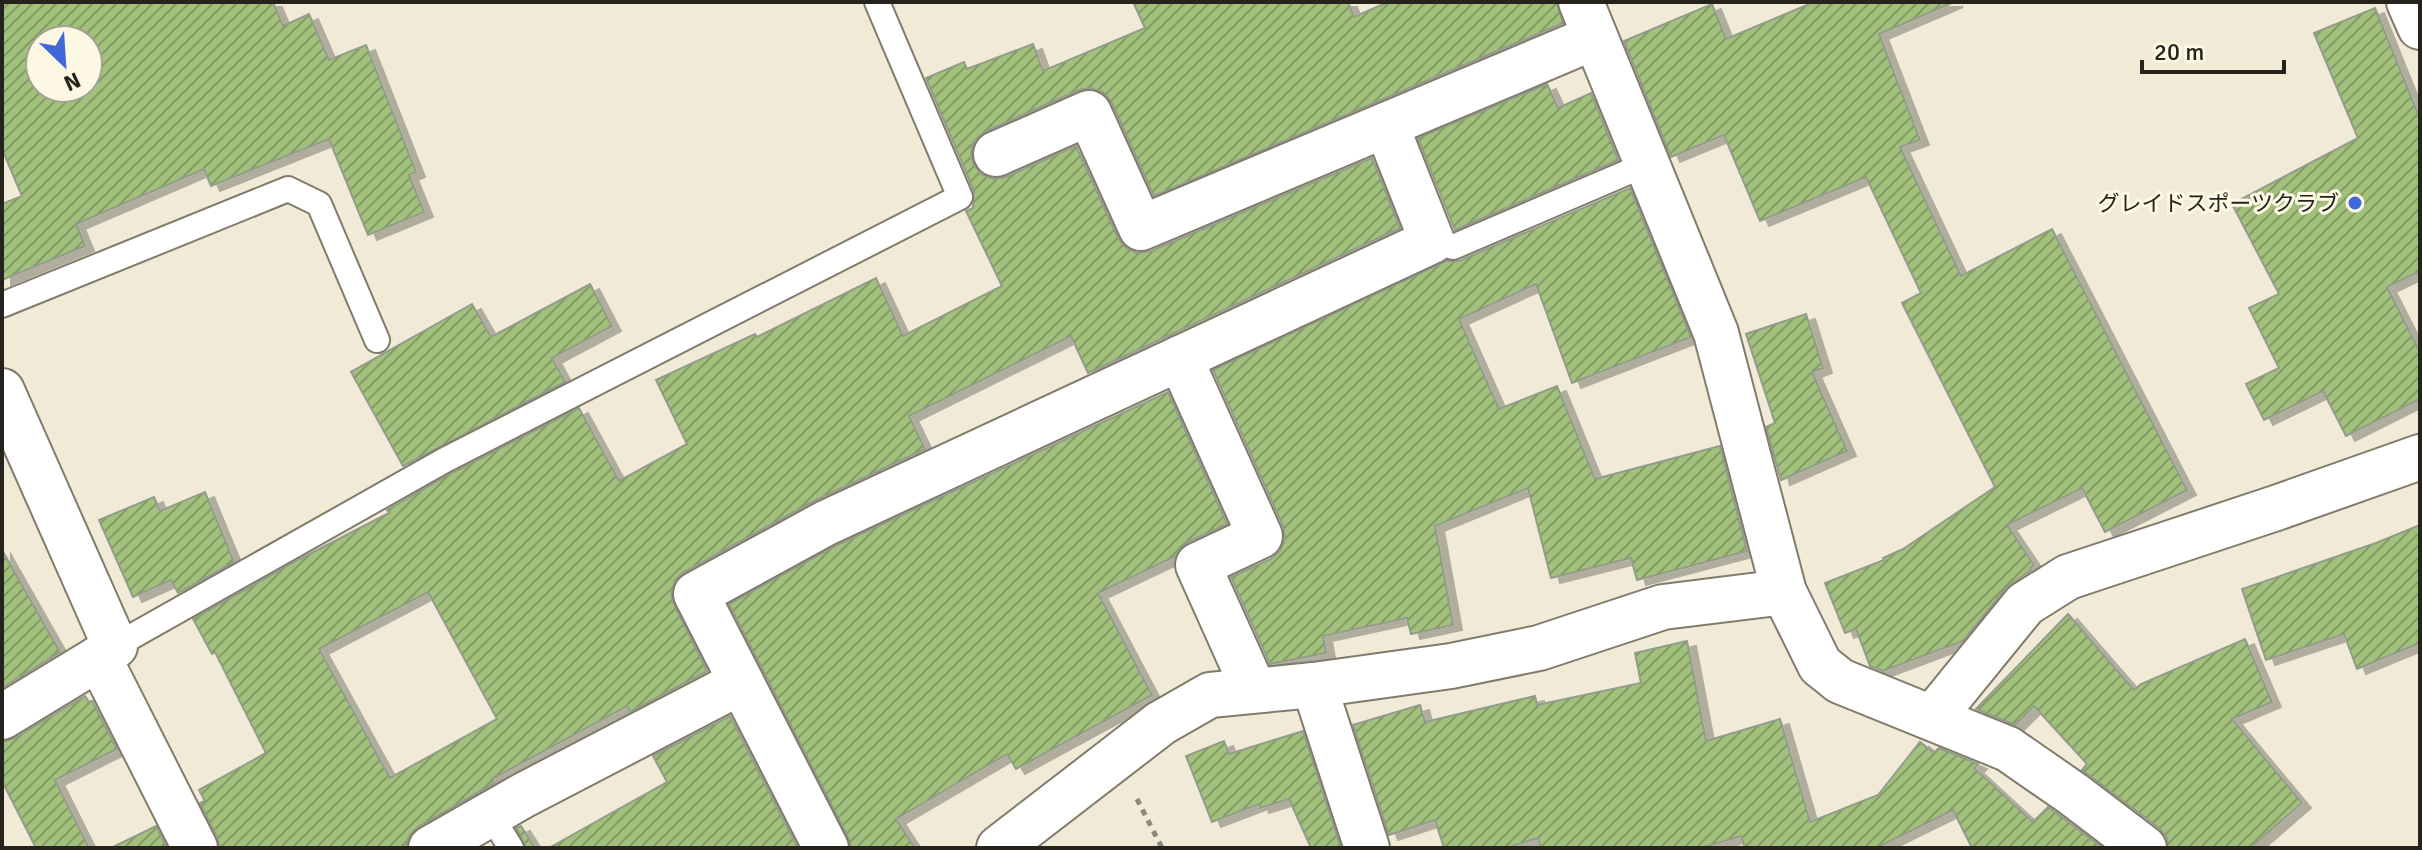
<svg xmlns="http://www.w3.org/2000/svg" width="2422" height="850" font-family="Signika,'Noto Sans JP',sans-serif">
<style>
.building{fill:url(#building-hatch);stroke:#939c8b;stroke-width:2;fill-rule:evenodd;filter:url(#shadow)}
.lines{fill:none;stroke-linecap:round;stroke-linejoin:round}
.lane-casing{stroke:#807b6a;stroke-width:28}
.street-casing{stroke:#807b6a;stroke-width:48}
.path{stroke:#8c887b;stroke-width:5;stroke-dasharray:6 6;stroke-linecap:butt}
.lane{stroke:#fff;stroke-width:24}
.street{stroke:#fff;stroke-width:44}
.poi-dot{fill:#4167d9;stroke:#fdf8e4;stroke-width:3}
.labels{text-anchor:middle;stroke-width:6;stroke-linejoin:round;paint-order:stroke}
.poi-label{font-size:22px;fill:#25231c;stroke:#fdf8e4;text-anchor:end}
</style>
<defs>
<pattern id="building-hatch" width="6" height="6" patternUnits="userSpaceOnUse" patternTransform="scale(2)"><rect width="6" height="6" fill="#a1c17b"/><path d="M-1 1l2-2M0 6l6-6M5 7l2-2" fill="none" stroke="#839c64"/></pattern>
<filter id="shadow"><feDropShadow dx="9" dy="5" stdDeviation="0" flood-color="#0004"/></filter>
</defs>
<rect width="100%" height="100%" fill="#f0ead7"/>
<g class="building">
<path d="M2,2H273L283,26L309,14L329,60L366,45L416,172L409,175L424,212L368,235L329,139L211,186L204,169L76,224L85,246L2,280V204L22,196L2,149ZM40,40H88V88H40Z"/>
<path d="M1133,2H1348L1354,17L1388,2H1557L1563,23L1154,196L1112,103L1103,92L1091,88L1079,90L986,131L975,140L971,152L973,163L981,174L993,179L1006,177L1076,146L1118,238L1126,248L1137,253L1151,251L1372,158L1400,228L1088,373L1071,336L909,416L925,449L814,501L684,572L675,580L671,592L674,605L707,671L630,712L627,706L492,779L494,783L418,827L409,836L406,848H220L217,837L200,803L205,801L199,790L266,753L215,652L212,654L193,619L296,561L389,513L387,510L452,473L579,408L619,481L687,444L656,380L755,334L757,337L876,278L903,336L1002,286L966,211L973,208L974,191L926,78L964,62L967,69L1033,44L1043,71L1145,28ZM428,592L497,719L390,778L319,649Z"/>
<polygon points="1814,2 1954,2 1879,34 1920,140 1900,147 1961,276 2052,229 2187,490 2105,532 2082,488 2007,525 2034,565 2030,568 2031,570 2006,588 1963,641 1883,671 1870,666 1856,629 1845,633 1825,583 1884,560 1883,558 1903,549 1995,487 1902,303 1921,293 1866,177 1760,221 1724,135 1671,157 1624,41 1712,4 1726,39"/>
<polygon points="2375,8 2420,119 2420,271 2387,287 2420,352 2420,399 2346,436 2323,391 2264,420 2246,384 2279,368 2249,308 2279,294 2232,204 2358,138 2314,33"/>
<polygon points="1547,84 1558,108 1591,93 1618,160 1455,230 1418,138"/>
<polygon points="1630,188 1691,337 1572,383 1536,284 1459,319 1499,409 1557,386 1595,479 1720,446 1747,551 1637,580 1631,558 1551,578 1528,488 1435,526 1453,625 1411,634 1407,618 1323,636 1326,653 1270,664 1231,577 1271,559 1280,551 1285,539 1283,526 1213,370 1446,261 1459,261"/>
<polygon points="590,284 612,326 552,358 565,382 403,466 351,372 472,304 491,337"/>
<polygon points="1806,314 1823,368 1812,372 1847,451 1781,480 1766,427 1775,423 1746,334"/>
<polygon points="1168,392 1227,524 1187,542 1176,556 1098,593 1152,695 1016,769 1007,754 896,819 915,848 851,848 848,837 729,604 837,545"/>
<polygon points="205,492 234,562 178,593 171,580 133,597 99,520 154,497 160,511"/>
<polygon points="2420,525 2420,643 2357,669 2344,634 2266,660 2242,589 2376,543"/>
<polygon points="2,550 60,652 2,688"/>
<polygon points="2068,614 2134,690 2141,684 2245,639 2272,702 2232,719 2302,803 2250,848 2168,848 2167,838 2159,828 2082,770 2087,764 2034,706 2015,725 1976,709"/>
<polygon points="1687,641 1706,741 1780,719 1810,822 1878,795 1920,742 1934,753 1939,748 1978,764 1974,768 2033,822 2048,807 2103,848 1972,848 1953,810 1876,848 1745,848 1741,836 1701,848 1541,848 1538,838 1506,848 1444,848 1435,820 1389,835 1353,725 1420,705 1425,722 1535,696 1537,705 1641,683 1635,653"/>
<polygon points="85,696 89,702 92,701 117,749 55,780 89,848 36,848 2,781 2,742 15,738"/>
<polygon points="730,716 798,848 549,848 667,782 653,756"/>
<polygon points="1303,731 1341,848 1311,848 1289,799 1260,808 1259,804 1212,822 1186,756 1224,741 1229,754"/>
<polygon points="156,826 167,848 111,848"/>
<polygon points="521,826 535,848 526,848 516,828"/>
</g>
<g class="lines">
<g class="lane-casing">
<g id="lane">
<polyline points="1432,241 1453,247 1647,164"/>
<polyline points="2,305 288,189 319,204 377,340"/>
<polyline points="115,646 445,460 960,197 877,2"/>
<polyline points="490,814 511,848"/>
</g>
</g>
<g class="street-casing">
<g id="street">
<polyline points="1581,2 1716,333 1784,592 1820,665 1840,681 2008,749 2073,794 2144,848"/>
<polyline points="2409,2 2420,27"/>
<polyline points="996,154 1089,113 1141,228 1595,37"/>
<polyline points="1180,358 1260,536 1198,565 1254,690"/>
<polyline points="2,391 115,646 99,658 195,848"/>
<polyline points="1314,685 1367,848"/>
<polyline points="2,717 99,658"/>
<polyline points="1933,717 2025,604 2068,577 2276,508 2420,457"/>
<polyline points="431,848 524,795 741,682"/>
<polyline points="826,848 696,594 826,523 1432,241 1386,125"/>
<polyline points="999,848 1161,723 1210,695 1314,685 1451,666 1539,648 1663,607 1784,592"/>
</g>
</g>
<polyline class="path" points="1137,799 1162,848"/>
<use href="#lane" class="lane"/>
<use href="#street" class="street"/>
</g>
<circle class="poi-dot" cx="2355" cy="203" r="8"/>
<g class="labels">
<g class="poi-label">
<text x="2339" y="211">グレイドスポーツクラブ</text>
</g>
</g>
<rect width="2422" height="850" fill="none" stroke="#25231c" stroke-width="8"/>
<g transform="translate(64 64) rotate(155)"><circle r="38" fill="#fdf8e4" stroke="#a7a394" stroke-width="2"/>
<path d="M0-6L14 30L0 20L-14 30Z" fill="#4167d9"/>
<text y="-12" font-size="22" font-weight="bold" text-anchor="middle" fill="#25231c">N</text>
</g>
<path d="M2142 60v12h142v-12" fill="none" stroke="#25231c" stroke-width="4"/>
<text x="2154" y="60" font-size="24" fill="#25231c" stroke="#fdf8e4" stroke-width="6" paint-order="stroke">20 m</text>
</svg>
